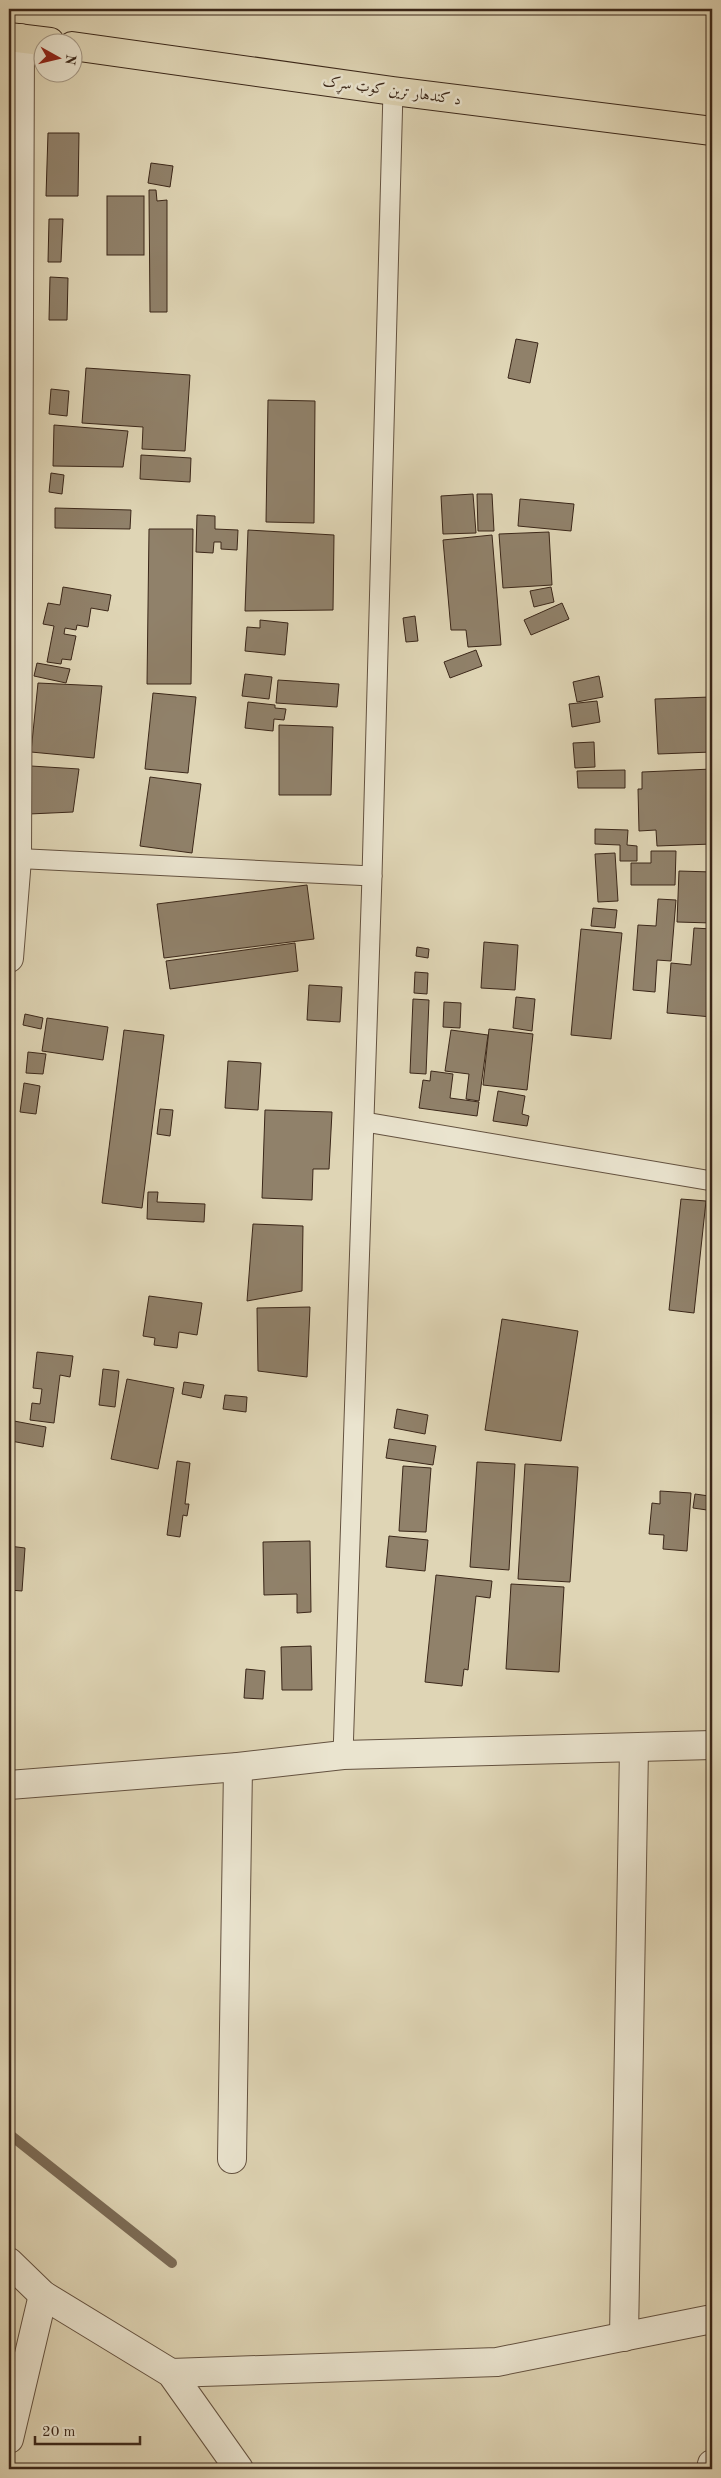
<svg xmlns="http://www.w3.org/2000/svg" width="721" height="2478" font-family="'Old Standard TT',Amiri,serif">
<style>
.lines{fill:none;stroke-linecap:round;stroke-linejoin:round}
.stream{stroke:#7c6c57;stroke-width:10}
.building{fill:#90816a;stroke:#3b2719}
.lane-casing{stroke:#645240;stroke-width:21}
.street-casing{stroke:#645240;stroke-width:30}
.primary-casing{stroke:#3b2719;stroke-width:30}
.lane{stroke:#eae4cf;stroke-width:19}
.street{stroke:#eae4cf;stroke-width:28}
.primary{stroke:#dfd5b5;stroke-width:28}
.labels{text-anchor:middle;stroke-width:5;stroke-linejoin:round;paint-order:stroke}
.street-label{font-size:15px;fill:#3b2719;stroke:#eae4cf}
</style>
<rect width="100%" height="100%" fill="#dfd5b5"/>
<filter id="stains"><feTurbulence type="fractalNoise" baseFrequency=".004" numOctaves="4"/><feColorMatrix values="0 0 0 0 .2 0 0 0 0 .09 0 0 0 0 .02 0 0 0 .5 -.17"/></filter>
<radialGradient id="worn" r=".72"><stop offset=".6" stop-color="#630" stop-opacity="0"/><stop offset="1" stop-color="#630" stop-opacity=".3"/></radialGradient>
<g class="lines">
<polyline class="stream" points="9,2134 172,2263"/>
</g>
<g class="building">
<polygon points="48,133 79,133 78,196 46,196"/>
<polygon points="151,163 173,166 170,187 148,183"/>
<polygon points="149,190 156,190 157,201 167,200 167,312 150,312"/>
<rect x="107" y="196" width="37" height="59"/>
<polygon points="49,219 63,219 61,262 48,262"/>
<polygon points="50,277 68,278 67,320 49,320"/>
<polygon points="516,339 538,343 530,383 508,378"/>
<polygon points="86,368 190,375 185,451 142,449 143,427 82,423"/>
<polygon points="51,389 69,391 67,416 49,414"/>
<polygon points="268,400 315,401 314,523 266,522"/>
<polygon points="54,425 128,431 123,467 53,466"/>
<polygon points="141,455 191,458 190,482 140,479"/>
<polygon points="51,473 64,475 62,494 49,492"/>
<polygon points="473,494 476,533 443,534 441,496"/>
<polygon points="477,494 492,494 494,531 478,531"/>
<polygon points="520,499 574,504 571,531 518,526"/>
<polygon points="55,508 131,510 130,529 55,528"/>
<polygon points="197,515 215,516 215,529 238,530 237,550 221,549 221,542 214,542 213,553 196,552"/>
<polygon points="149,529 193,529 191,684 147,684"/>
<polygon points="248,530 334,535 333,610 245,611"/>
<polygon points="549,532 552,585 503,588 499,534"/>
<polygon points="492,535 501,645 468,647 466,630 451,630 443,540"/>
<polygon points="63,587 111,595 108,611 91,608 88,627 77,625 76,630 65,628 64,634 76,636 71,660 62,659 61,664 47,662 54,626 43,624 48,603 60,605"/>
<polygon points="551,587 554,602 534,607 530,591"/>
<polygon points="562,603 569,619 531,635 524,620"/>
<polygon points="415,616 418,641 406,642 403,618"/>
<polygon points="260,620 288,623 285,655 245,651 247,627 260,628"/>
<polygon points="476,650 482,666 450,678 444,662"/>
<polygon points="37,663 70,669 66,683 34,676"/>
<polygon points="245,674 272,677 269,699 242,696"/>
<polygon points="599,676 603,697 577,702 573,682"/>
<polygon points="278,680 339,684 337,707 276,703"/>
<polygon points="38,683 102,686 94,758 31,752"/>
<polygon points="153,693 196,697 188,773 145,769"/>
<polygon points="710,697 712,752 658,754 655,699"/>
<polygon points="597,701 600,722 572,727 569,704"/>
<polygon points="248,702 275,705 275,708 286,709 284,720 274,719 273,731 245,728"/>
<polygon points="279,725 333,727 331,795 279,795"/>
<polygon points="594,742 595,767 575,768 573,743"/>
<polygon points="31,766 79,769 73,812 29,814"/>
<polygon points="712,769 712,844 657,846 656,830 639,831 638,789 642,789 642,772"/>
<polygon points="625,770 625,788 578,788 577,771"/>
<polygon points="150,777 201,784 192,853 140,846"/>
<polygon points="595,829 628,830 627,845 637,846 637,861 620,861 620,845 595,844"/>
<polygon points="651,851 676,851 675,885 631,885 631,863 651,863"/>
<polygon points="615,853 618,901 598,902 595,854"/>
<polygon points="679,871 712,872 712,923 677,922"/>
<polygon points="307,885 314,939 164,958 157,904"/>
<polygon points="658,899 676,900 671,961 657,960 655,992 633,990 638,925 656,926"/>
<polygon points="593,908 617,910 615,928 591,926"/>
<polygon points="694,928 712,929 712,1017 667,1013 671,963 691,965"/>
<polygon points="581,929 622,933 611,1039 571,1035"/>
<polygon points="484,942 518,945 515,990 481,988"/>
<polygon points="295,943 298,971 170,989 166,961"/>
<polygon points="417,947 429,949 428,958 416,956"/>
<polygon points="415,972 428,973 427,994 414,993"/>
<polygon points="309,985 342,987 340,1022 307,1020"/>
<polygon points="516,997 535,999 532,1031 513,1028"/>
<polygon points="413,999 429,1000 426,1074 410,1073"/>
<polygon points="444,1002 461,1003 460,1028 443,1027"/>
<polygon points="25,1014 43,1018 41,1029 23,1025"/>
<polygon points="47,1018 108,1027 103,1060 42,1051"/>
<polygon points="489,1029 533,1034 527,1090 483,1085"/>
<polygon points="124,1030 164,1035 142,1208 102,1203"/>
<polygon points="451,1030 488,1035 479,1101 466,1099 469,1074 445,1071"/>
<polygon points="28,1052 46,1054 43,1074 26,1073"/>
<polygon points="228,1061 261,1063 258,1110 225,1108"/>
<polygon points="431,1071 453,1074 450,1098 479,1102 477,1116 419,1108 423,1080 430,1081"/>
<polygon points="24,1083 40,1086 36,1114 20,1112"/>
<polygon points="498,1091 525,1096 522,1114 529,1116 527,1126 493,1121"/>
<polygon points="160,1109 173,1110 170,1136 157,1134"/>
<polygon points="265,1110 332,1112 329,1169 313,1169 312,1200 262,1198"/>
<polygon points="148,1192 158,1192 157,1202 205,1204 204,1222 147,1219"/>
<polygon points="681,1199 706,1201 694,1313 669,1310"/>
<polygon points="253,1224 303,1226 302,1291 247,1301"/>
<polygon points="149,1296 202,1303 197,1335 179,1332 177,1348 154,1345 155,1338 143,1336"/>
<polygon points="310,1307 307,1377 258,1371 257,1308"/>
<polygon points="502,1319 578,1331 561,1441 485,1430"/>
<polygon points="37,1352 73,1356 70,1377 60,1375 54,1423 30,1420 32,1403 40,1404 42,1389 33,1388"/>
<polygon points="103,1369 119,1371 115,1407 99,1405"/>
<polygon points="127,1379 174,1388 158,1469 111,1459"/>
<polygon points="184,1382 204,1385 201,1398 182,1394"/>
<polygon points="225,1395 247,1397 246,1412 223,1409"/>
<polygon points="397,1409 428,1415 425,1434 394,1428"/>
<polygon points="14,1421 46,1427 43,1447 11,1441"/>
<polygon points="389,1439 436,1446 433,1465 386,1458"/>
<polygon points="177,1461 190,1463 185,1504 189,1504 187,1516 183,1515 180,1537 167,1535"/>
<polygon points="477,1462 515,1464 509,1570 470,1567"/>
<polygon points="525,1464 578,1467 570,1582 518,1579"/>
<polygon points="403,1466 431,1468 426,1532 399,1531"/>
<polygon points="660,1491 691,1493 687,1551 663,1549 664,1535 649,1534 652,1503 660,1504"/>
<polygon points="695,1494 709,1496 707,1510 693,1508"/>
<polygon points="389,1536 428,1540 425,1571 386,1567"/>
<polygon points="310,1541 311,1612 297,1613 297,1594 264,1595 263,1542"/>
<polygon points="9,1546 25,1548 22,1591 9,1590"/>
<polygon points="436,1575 492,1581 490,1598 476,1596 468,1670 464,1669 462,1686 425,1682"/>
<polygon points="511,1584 564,1587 559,1672 506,1669"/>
<polygon points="709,1644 712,1644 712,1672 708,1672"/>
<polygon points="311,1646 312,1690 282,1690 281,1647"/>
<polygon points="246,1669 265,1671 263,1699 244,1698"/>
</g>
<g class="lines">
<g class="lane-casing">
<g id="lane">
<polyline points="9,858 372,876"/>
<polyline points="365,1122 712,1181"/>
<polyline points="343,1755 372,876 393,91"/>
</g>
</g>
<g class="street-casing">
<g id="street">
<polyline points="9,958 17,859 20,38"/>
<polyline points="9,1785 238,1767 343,1755 712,1745"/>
<polyline points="232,2159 238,1767"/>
<polyline points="9,2262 43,2295 171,2373 239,2469"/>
<polyline points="624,2337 634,1748"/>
<polyline points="171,2373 497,2362 712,2319"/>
<polyline points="9,2439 43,2295"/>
<polyline points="711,2469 712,2464"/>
</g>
</g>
<g class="primary-casing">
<g id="primary">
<polyline points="9,37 50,42"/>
<polyline points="72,46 393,91 712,131"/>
</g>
</g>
<use href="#lane" class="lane"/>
<use href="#street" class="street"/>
<use href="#primary" class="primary"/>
</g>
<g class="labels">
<g class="street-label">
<text transform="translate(392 90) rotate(8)" y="5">د کندهار ترين کوټ سړک</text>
</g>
</g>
<rect width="721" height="2478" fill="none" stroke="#dfd5b5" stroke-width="30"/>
<rect x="10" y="10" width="701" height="2458" fill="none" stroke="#3b2719" stroke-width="2.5"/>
<rect x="15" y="15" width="691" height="2448" fill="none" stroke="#3b2719"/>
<g transform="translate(58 58) rotate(98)"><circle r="24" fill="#eae4cf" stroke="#a49886"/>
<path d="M0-4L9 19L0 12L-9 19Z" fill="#8f2418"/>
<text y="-8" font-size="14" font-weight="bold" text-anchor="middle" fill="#3b2719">N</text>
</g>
<path d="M35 2436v8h105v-8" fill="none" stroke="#3b2719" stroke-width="2.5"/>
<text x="42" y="2436" font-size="15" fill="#3b2719" stroke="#eae4cf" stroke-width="4" paint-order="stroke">20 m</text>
<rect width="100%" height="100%" filter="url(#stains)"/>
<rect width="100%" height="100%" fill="url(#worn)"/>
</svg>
